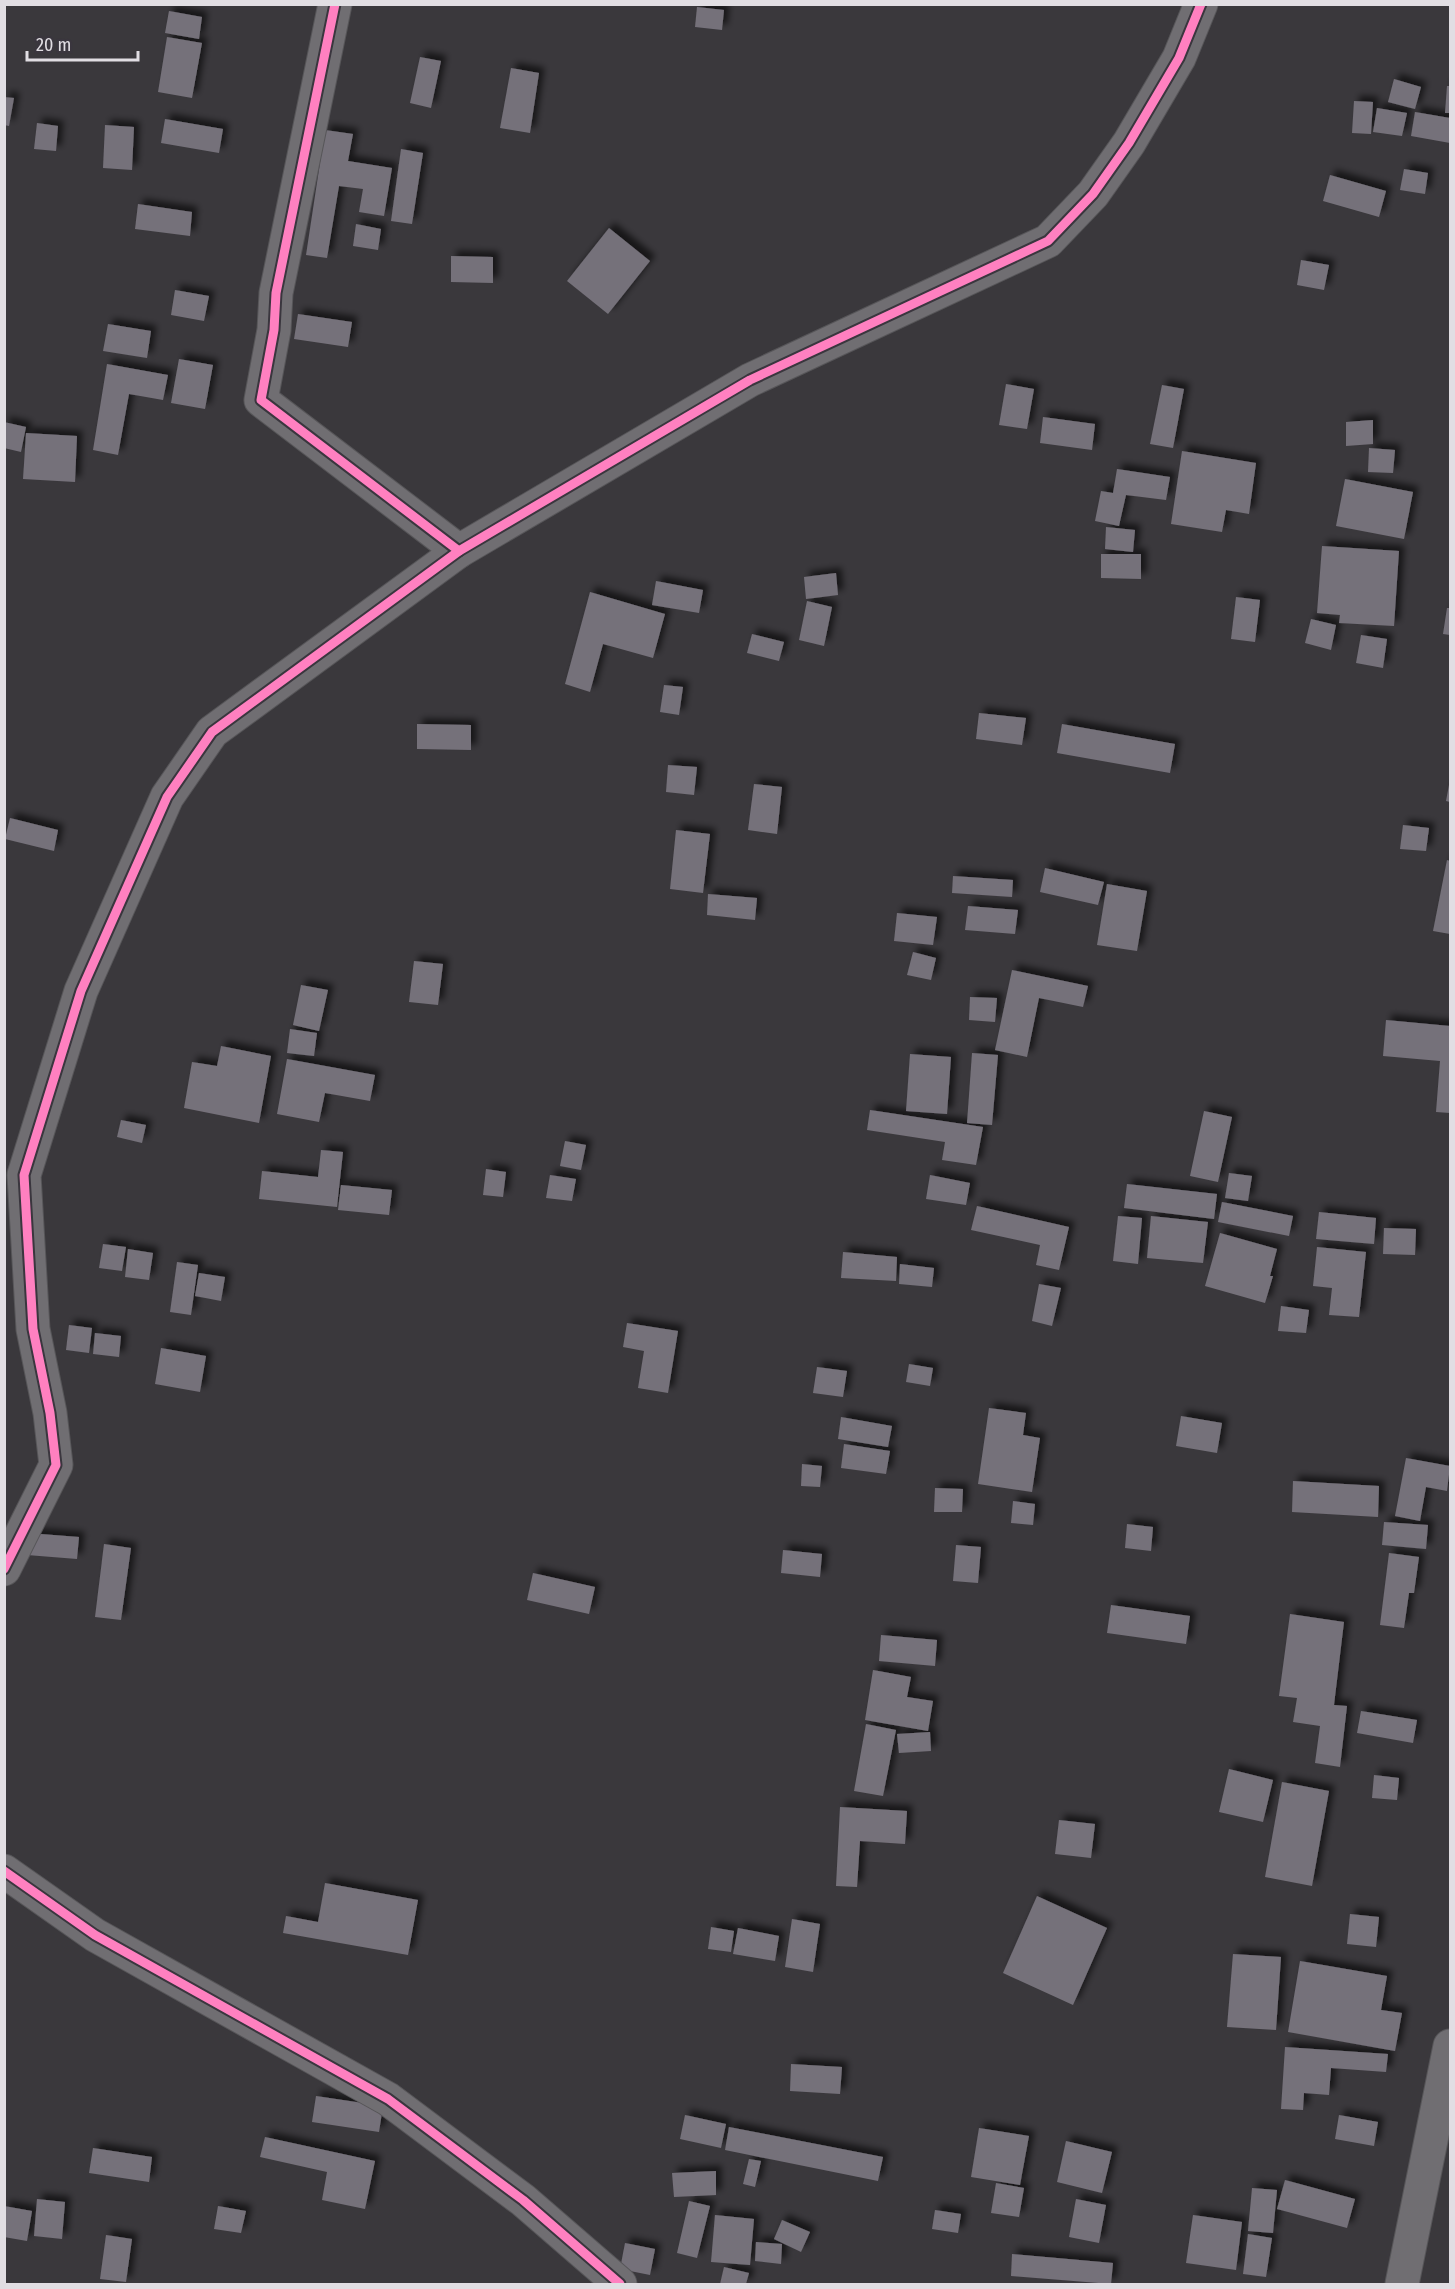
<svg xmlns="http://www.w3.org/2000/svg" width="1455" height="2289" font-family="'Fira Sans Condensed',sans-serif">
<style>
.building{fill:#75717a;filter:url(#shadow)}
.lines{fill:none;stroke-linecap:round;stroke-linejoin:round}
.minor-casing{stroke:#575659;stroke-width:35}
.minor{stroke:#706e72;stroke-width:33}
.cycleway-casing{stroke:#3a363e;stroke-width:13}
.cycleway{stroke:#ff80c0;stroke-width:9}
</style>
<defs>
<filter id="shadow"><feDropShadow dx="5.5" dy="-5.5" stdDeviation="3" flood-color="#0009"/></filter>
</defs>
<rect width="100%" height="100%" fill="#3a383c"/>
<g class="building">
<polygon points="697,7 724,10 722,30 695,27"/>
<polygon points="169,11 202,17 199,39 165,33"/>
<polygon points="167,37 202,43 192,98 158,92"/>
<polygon points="420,57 441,61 431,108 410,103"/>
<polygon points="511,68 539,73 530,133 500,128"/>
<polygon points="1394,79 1421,87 1415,109 1388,102"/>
<polygon points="1447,86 1450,86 1450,113 1445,113"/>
<polygon points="4,97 14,98 9,126 4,125"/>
<polygon points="1354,101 1373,102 1371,134 1352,133"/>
<polygon points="1377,108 1407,113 1402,136 1373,132"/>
<polygon points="1415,112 1450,118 1450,143 1411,136"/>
<polygon points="165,119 223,129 219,153 161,143"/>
<polygon points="37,123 58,126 56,151 34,149"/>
<polygon points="105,125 134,127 132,170 103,168"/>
<polygon points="325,130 353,134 348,161 392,168 384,216 359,212 363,189 339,186 327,258 306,255"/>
<polygon points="401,149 423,153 412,224 391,221"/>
<polygon points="1404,169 1428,173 1425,194 1400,190"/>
<polygon points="1330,175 1386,191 1379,217 1323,201"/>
<polygon points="138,204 192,212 190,236 135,229"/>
<polygon points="356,224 381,229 378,250 353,246"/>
<polygon points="609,228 650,261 608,314 567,281"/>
<polygon points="451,256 493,257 493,283 451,282"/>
<polygon points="1301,260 1329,265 1324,290 1297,285"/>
<polygon points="175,290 209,296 204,321 171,315"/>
<polygon points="298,314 352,322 348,347 294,339"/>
<polygon points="108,324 151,331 147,358 103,351"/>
<polygon points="179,359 213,365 205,409 171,403"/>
<polygon points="107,364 168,375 163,400 129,394 118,455 93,450"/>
<polygon points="1006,384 1034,389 1027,429 999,425"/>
<polygon points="1162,385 1184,389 1173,448 1150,444"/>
<polygon points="1043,417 1095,424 1092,450 1040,443"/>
<polygon points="1373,420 1373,444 1346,446 1346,422"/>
<polygon points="4,422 26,427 21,452 4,448"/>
<polygon points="26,433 77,436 75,482 23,479"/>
<polygon points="1369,448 1395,450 1393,473 1368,472"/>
<polygon points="1182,451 1256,463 1249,514 1226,510 1222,532 1171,524"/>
<polygon points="1117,469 1170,477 1166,500 1126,495 1119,526 1095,521 1101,491 1113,493"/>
<polygon points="1345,479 1413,492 1404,539 1336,526"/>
<polygon points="1106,527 1135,530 1133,552 1105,549"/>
<polygon points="1322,546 1399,551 1394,626 1339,623 1340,615 1317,613"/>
<polygon points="1101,554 1141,554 1141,579 1101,578"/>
<polygon points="836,573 838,595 806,599 804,577"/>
<polygon points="656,581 703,590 699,613 652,605"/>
<polygon points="590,592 665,614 653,658 603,644 590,692 565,684"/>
<polygon points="1236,597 1260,600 1255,642 1231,639"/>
<polygon points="807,601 832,607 824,646 799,640"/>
<polygon points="1447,608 1450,608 1450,635 1443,634"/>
<polygon points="1311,619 1336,625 1331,650 1305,643"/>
<polygon points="752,634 784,642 779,661 747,653"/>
<polygon points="1361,635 1387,639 1383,668 1356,663"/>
<polygon points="664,685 683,687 679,715 660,712"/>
<polygon points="979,713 1026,718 1022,745 976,739"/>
<polygon points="417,724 471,725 471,750 417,749"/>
<polygon points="1062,724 1175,744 1170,773 1057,753"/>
<polygon points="668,765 697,767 694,795 666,792"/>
<polygon points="754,784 782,787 777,834 748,830"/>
<polygon points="1449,785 1450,785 1450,802 1446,801"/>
<polygon points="10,818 58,830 54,851 5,839"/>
<polygon points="1403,825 1429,828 1426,851 1400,849"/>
<polygon points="676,830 710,834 703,893 670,889"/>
<polygon points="1447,860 1450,861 1450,934 1433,931"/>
<polygon points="1045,868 1104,882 1098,905 1040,892"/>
<polygon points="953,876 1013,880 1012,897 952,893"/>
<polygon points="1107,884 1147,891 1137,951 1097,945"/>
<polygon points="708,894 757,898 755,920 707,915"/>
<polygon points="968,906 1018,910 1015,934 965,930"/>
<polygon points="897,913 937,917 933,945 894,941"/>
<polygon points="913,952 936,958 931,980 907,975"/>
<polygon points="414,961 443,964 438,1005 409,1002"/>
<polygon points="1012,970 1088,986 1083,1007 1039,998 1027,1057 995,1050"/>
<polygon points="301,985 328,990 319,1031 293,1025"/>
<polygon points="970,997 997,998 995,1022 969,1020"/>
<polygon points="1386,1020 1450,1026 1450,1113 1436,1112 1440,1061 1383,1056"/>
<polygon points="290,1029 317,1033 314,1056 287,1053"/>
<polygon points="221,1046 271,1056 259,1123 184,1108 192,1062 217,1066"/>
<polygon points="972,1053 998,1055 992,1125 967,1123"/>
<polygon points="910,1054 951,1057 947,1114 906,1111"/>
<polygon points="287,1059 375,1075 370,1101 325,1093 319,1122 277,1114"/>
<polygon points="870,1110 983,1127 976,1165 942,1160 945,1142 867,1130"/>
<polygon points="1204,1111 1232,1117 1218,1182 1190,1176"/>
<polygon points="121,1120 146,1125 142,1143 117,1137"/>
<polygon points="565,1141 586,1145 581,1170 560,1166"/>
<polygon points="321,1150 343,1152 337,1207 259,1199 262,1171 318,1177"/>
<polygon points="486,1169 506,1172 503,1197 483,1195"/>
<polygon points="1229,1173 1252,1176 1248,1201 1225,1198"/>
<polygon points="550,1175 576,1179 572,1201 546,1198"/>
<polygon points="930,1175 970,1183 966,1205 926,1199"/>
<polygon points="1127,1184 1217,1194 1214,1219 1124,1208"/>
<polygon points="341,1185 392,1190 389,1215 338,1210"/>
<polygon points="1222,1202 1293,1216 1289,1236 1218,1222"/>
<polygon points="977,1206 1069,1227 1059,1270 1036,1265 1040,1245 971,1230"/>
<polygon points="1319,1212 1376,1218 1374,1244 1316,1239"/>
<polygon points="1118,1216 1142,1218 1138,1264 1113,1261"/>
<polygon points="1151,1216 1208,1222 1203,1263 1147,1258"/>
<polygon points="1384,1228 1416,1229 1415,1255 1383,1254"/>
<polygon points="1220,1233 1277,1249 1270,1276 1273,1276 1265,1303 1205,1286"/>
<polygon points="103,1244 126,1247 122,1271 99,1268"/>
<polygon points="1317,1247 1366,1252 1359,1317 1329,1315 1332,1288 1313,1286"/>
<polygon points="128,1249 153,1253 149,1280 125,1277"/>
<polygon points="843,1252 897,1257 896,1281 841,1278"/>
<polygon points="177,1262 198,1265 191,1315 170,1312"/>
<polygon points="900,1264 934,1268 932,1287 899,1284"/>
<polygon points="199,1273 225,1277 221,1301 195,1296"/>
<polygon points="1039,1284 1061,1288 1052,1326 1032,1321"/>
<polygon points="1281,1306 1309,1310 1306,1333 1278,1331"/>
<polygon points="627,1323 678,1331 668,1393 638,1388 644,1351 623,1347"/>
<polygon points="69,1325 92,1328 89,1353 66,1350"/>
<polygon points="95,1333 121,1336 119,1357 93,1354"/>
<polygon points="161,1348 206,1356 200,1392 155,1384"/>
<polygon points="909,1364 933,1368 930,1386 906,1382"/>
<polygon points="817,1367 847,1371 843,1397 813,1393"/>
<polygon points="989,1408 1026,1413 1023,1435 1040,1438 1032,1492 978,1484"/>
<polygon points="1181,1416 1222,1423 1217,1453 1176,1446"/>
<polygon points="841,1417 892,1426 888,1447 838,1439"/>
<polygon points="844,1444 890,1451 886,1474 841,1468"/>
<polygon points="1406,1458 1450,1466 1447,1491 1426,1487 1420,1521 1395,1516"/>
<polygon points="802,1464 822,1466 820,1487 801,1486"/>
<polygon points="1293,1481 1379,1486 1378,1517 1292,1512"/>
<polygon points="935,1488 963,1489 962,1512 934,1512"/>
<polygon points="1013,1501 1035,1504 1033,1525 1011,1523"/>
<polygon points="1384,1522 1428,1525 1426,1549 1382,1545"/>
<polygon points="1127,1524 1153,1527 1151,1551 1125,1548"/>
<polygon points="28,1533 79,1537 77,1559 27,1555"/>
<polygon points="104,1544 131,1548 121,1620 95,1617"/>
<polygon points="956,1545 981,1547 978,1583 953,1581"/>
<polygon points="783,1550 822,1554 820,1577 781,1573"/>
<polygon points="1389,1553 1419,1557 1414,1593 1409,1593 1404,1628 1380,1625"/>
<polygon points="533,1573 595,1587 589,1614 527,1600"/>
<polygon points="1111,1605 1190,1616 1186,1644 1107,1633"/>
<polygon points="1290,1614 1344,1622 1334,1705 1347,1706 1340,1767 1315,1763 1320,1726 1293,1722 1297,1698 1279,1696"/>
<polygon points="881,1635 937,1640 935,1666 879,1661"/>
<polygon points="873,1670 911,1677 907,1697 933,1701 928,1731 865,1720"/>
<polygon points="1361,1711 1417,1720 1413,1743 1357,1733"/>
<polygon points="866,1724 896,1730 883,1796 854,1791"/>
<polygon points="930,1732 931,1751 899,1753 897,1734"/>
<polygon points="1229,1769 1273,1780 1263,1822 1219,1812"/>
<polygon points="1374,1775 1399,1778 1397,1800 1372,1798"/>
<polygon points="1282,1782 1329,1791 1312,1886 1265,1877"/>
<polygon points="840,1807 907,1811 905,1844 860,1841 857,1887 836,1886"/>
<polygon points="1059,1820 1095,1824 1091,1858 1055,1854"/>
<polygon points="325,1883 418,1900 408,1955 283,1933 286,1916 318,1922"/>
<polygon points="1037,1896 1107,1928 1073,2005 1003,1973"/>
<polygon points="1350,1914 1379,1917 1376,1947 1347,1944"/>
<polygon points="792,1919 820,1924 813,1972 785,1967"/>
<polygon points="711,1927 734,1931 731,1952 708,1949"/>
<polygon points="738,1928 779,1936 775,1961 733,1954"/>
<polygon points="1233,1954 1281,1957 1276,2030 1227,2027"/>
<polygon points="1300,1961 1387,1976 1381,2010 1402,2013 1395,2051 1288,2032"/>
<polygon points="1285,2047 1388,2054 1386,2072 1331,2068 1329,2095 1304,2093 1303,2110 1281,2109"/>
<polygon points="791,2064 842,2067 840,2094 790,2091"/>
<polygon points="316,2096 383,2106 379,2132 312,2122"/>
<polygon points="685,2115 726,2124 721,2148 680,2139"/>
<polygon points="1339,2115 1378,2122 1374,2146 1335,2139"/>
<polygon points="729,2127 883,2157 878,2181 725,2150"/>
<polygon points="979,2128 1029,2136 1020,2185 971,2177"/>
<polygon points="265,2137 375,2161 365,2209 322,2200 327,2172 260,2157"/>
<polygon points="1066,2141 1112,2152 1102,2193 1057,2182"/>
<polygon points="93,2148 152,2157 149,2182 89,2173"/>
<polygon points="749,2159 761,2161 755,2187 743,2184"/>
<polygon points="716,2171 716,2195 674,2197 672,2173"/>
<polygon points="1285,2180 1355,2199 1347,2228 1277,2209"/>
<polygon points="996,2183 1024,2188 1019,2217 991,2213"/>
<polygon points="1252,2188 1277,2190 1273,2233 1248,2231"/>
<polygon points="37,2199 65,2202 62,2239 34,2236"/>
<polygon points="1076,2199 1106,2205 1099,2243 1069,2237"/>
<polygon points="689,2201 710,2206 697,2258 677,2253"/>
<polygon points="4,2206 32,2211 27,2241 4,2237"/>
<polygon points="218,2206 246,2211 241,2233 214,2229"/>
<polygon points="935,2210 961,2214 958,2233 932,2229"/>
<polygon points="715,2215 754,2219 750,2265 711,2262"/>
<polygon points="1193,2215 1242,2222 1236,2270 1186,2263"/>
<polygon points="782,2220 810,2232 801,2252 774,2239"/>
<polygon points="1248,2234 1272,2238 1266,2277 1243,2274"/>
<polygon points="106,2235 132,2239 126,2282 100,2279"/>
<polygon points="756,2242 782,2244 781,2264 755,2261"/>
<polygon points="625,2243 655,2249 650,2275 620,2269"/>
<polygon points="1012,2254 1113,2263 1111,2284 1011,2276"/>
<polygon points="724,2267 749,2273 746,2284 720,2284"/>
</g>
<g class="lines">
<g class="minor-casing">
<g id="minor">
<polyline points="335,4 276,293 274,330 261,400 459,551"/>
<polyline points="4,1569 56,1465 50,1413 33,1329 24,1175 81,991 167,797 212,732 459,551 750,380 1048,241 1093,194 1129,143 1179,58 1201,4"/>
<polyline points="4,1871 95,1935 388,2099 523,2200 620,2284"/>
<polyline points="1402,2284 1450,2046"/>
</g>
</g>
<use href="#minor" class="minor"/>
<g class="cycleway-casing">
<g id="cycleway">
<polyline points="335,4 276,293 274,330 261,400 459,551"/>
<polyline points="4,1569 56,1465 50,1413 33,1329 24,1175 81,991 167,797 212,732 459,551 750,380 1048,241 1093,194 1129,143 1179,58 1201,4"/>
<polyline points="4,1871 95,1935 388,2099 523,2200 620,2284"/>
</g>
</g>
<use href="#cycleway" class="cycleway"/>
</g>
<rect width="1455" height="2289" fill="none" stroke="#e1dee3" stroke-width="12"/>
<path d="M27 51v9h111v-9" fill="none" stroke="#e1dee3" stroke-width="3"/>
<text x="36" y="51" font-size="18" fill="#e1dee3" stroke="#3a363e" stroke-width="4.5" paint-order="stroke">20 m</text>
</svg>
